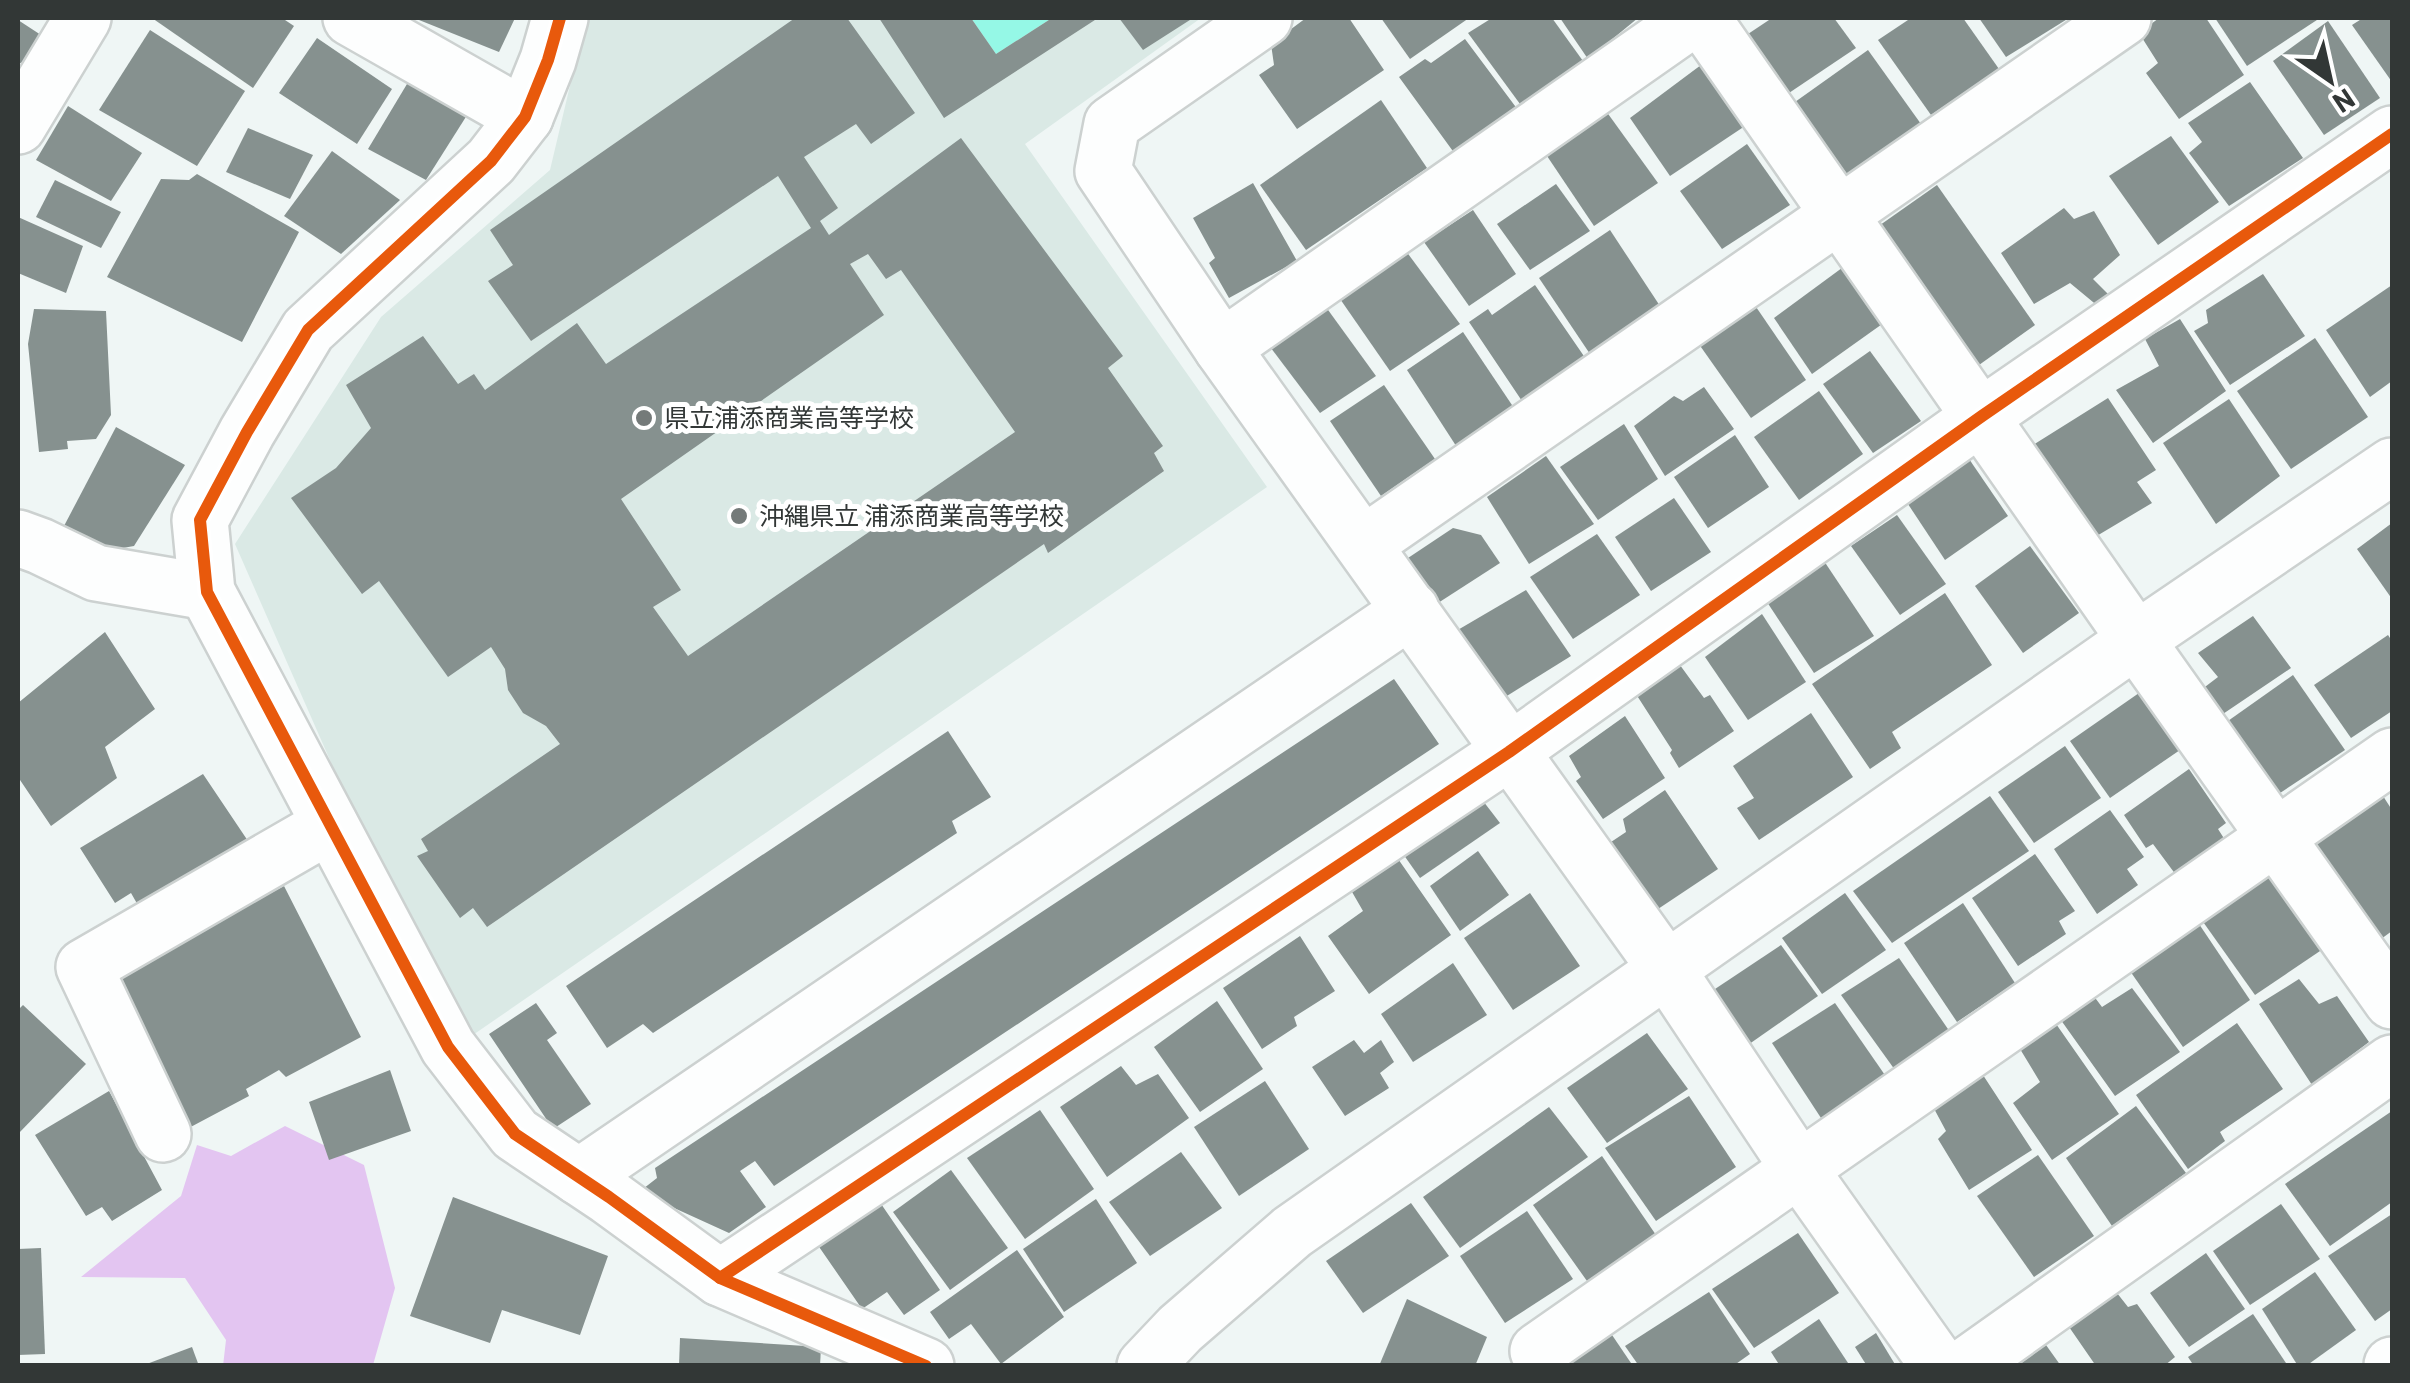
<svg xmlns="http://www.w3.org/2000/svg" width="2410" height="1383" font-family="Barlow,'Noto Sans JP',sans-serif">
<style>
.built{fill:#dae9e5}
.forest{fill:#e3c5f1}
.water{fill:#95f8e6}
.building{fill:#86918f;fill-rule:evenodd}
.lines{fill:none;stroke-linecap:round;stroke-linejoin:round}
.minor-casing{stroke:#ccd1d0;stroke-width:60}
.minor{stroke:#fdfefe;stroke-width:55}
.cycleway-casing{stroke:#fff;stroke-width:19}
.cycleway{stroke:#e8590c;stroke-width:12}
.poi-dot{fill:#747a79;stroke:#fff;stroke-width:4}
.labels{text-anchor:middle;stroke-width:10;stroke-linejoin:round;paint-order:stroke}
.poi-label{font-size:25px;fill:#323736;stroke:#fff;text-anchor:start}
</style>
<rect width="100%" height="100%" fill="#eff6f5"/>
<polygon class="built" points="586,18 1201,18 1025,144 1267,487 470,1037 381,876 235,544 381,317 550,170"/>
<polygon class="forest" points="285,1126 364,1165 395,1288 373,1365 223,1366 226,1340 185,1278 81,1277 181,1196 197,1145 231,1156"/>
<polygon class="water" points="971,18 1052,18 996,54"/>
<g class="building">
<polygon points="152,18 282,18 294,26 253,88"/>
<polygon points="414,18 515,18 499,52"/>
<path d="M795,18H847L915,113L871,144L856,124L804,157L838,208L820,221L829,235L961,138L1123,356L1108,368L1163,446L1154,453L1164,471L1048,553L1044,544L487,927L473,908L460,918L417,856L428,851L421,839L560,744L546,726L523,713L508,690L505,669L491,647L448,677L379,581L362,594L291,498L336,468L371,428L346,385L423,336L458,384L474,374L485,390L577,323L606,364L811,228L778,176L531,341L488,281L513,265L490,230ZM868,254L886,279L901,270L1015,432L688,656L653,607L681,590L621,499L884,315L850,264Z"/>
<polygon points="879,18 971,18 996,54 1052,18 1098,18 944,118"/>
<polygon points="1119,18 1193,18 1143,50"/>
<polygon points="1306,18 1349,18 1384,70 1297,129 1259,75 1274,65 1271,44"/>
<polygon points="1381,18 1469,18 1410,59"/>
<polygon points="1492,18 1552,18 1583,61 1520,104 1468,33"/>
<polygon points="1560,18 1638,18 1588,59"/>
<polygon points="1772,18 1834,18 1856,48 1780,99 1739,40"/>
<polygon points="1911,18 1963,18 1999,69 1931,115 1878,40"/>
<polygon points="1979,18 2069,18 2006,57"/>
<polygon points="2159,18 2206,18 2244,75 2179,119 2146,73 2158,63 2139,33"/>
<polygon points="2215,18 2320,18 2247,66"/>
<polygon points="2363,18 2392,18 2392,82 2352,25"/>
<polygon points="18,20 41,35 23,62 18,64"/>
<polygon points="2328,21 2380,98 2324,135 2273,61"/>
<polygon points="150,30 245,91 197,166 99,110"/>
<polygon points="317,38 392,89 357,144 279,93"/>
<polygon points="1465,39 1518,110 1455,154 1399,77 1425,59 1431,63"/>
<polygon points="1868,50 1921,124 1849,177 1795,102"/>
<polygon points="1701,65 1745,126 1670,176 1630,118"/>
<polygon points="413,74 469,112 426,180 368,149"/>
<polygon points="2250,82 2303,158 2229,206 2189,153 2202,142 2188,123"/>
<polygon points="1381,100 1427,168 1306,250 1260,185"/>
<polygon points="68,106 142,153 111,201 36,160"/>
<polygon points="1606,111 1658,183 1594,226 1545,153"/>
<polygon points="248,128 313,155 290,199 226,172"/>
<polygon points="2171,136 2219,202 2158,245 2109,176"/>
<polygon points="1747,144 1790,205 1722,249 1680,191"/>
<polygon points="332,151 400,200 341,254 284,216"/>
<polygon points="197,174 299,232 242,342 107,277 161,179 189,180"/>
<polygon points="55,180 121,212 101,248 36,217"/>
<polygon points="1253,183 1297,261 1229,298 1209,263 1215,258 1193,218"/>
<polygon points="1556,184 1590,231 1530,270 1497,224"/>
<polygon points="1937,185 2035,325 1972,370 1873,230"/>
<polygon points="2064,208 2074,219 2094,211 2120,255 2093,279 2110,296 2099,307 2070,283 2034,304 2001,253"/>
<polygon points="1473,210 1516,274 1469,306 1424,242"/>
<polygon points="18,217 83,246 66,293 18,273"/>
<polygon points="1610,230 1660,306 1590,354 1539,278"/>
<polygon points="1403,247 1460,324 1390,371 1338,296"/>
<polygon points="1846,265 1885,322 1812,374 1774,318"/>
<polygon points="2263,274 2305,336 2230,385 2194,331 2208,323 2206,310"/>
<polygon points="1535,285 1588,362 1524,404 1469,322 1488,309 1492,315"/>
<polygon points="2392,285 2392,381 2370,397 2326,330"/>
<polygon points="1752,301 1806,380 1751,418 1696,340"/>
<polygon points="1323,303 1376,376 1320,413 1268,344"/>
<polygon points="34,309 106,311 111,415 96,439 67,441 68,449 39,452 28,344"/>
<polygon points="2180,319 2226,391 2153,443 2116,390 2159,366 2145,339"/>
<polygon points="1463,332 1516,411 1460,452 1407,370"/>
<polygon points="2315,338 2368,417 2291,469 2237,391"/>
<polygon points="1870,351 1921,421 1873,453 1823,384"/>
<polygon points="1384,385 1435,459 1381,496 1330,421"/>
<polygon points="1704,387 1734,429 1665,476 1634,426 1674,396 1683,401"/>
<polygon points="1819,391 1863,454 1799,500 1754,437"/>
<polygon points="2108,398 2156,470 2137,482 2152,503 2095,537 2033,445"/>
<polygon points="2229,399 2280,476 2216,524 2163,443"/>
<polygon points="1624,424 1658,479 1598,520 1560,467"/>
<polygon points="116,427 185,465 134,546 106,551 64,526"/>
<polygon points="1735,435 1769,487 1708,528 1674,477"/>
<polygon points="1546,456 1594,524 1529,564 1487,497"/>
<polygon points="1967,456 2008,516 1945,560 1904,498"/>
<polygon points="1674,498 1711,552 1651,591 1615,537"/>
<polygon points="1897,515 1946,584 1900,615 1851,546"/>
<polygon points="2392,523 2392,599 2357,549"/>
<polygon points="1453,528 1481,535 1500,563 1438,603 1408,558"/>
<polygon points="1597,534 1640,595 1573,639 1530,577"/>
<polygon points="2030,546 2079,613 2023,653 1975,586"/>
<polygon points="1824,561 1874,636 1814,673 1765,599"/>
<polygon points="1526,590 1571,656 1502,699 1456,631"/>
<polygon points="1945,593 1992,665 1892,732 1901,748 1870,769 1812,684"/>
<polygon points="1762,614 1806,682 1748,720 1705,657"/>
<polygon points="2253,616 2291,668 2214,720 2197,693 2218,677 2198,653"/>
<polygon points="105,632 155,709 105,747 117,778 51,826 18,777 18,703"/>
<polygon points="2388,635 2392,641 2392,711 2351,738 2314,685"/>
<polygon points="1677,661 1704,698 1710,695 1734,731 1679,768 1670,753 1672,750 1634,691"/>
<polygon points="2293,675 2345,750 2268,801 2218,728"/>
<polygon points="1394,679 1439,744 774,1186 755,1161 740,1171 766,1207 729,1233 639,1192 657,1178 655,1168"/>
<polygon points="2139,693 2180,750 2110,798 2070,741"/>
<polygon points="1811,713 1853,777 1759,840 1737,808 1754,798 1733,766"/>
<polygon points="1625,716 1665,778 1603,819 1576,781 1581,777 1569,756"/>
<polygon points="948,731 991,797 952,821 957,833 653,1033 643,1024 607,1048 566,986"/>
<polygon points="2065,746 2101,798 2034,843 1998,792"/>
<polygon points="2189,769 2226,823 2218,829 2225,840 2176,875 2153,844 2146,848 2124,815"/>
<polygon points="203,774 248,841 139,907 131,893 115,903 80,848"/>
<polygon points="1665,790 1718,869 1655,911 1608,844 1626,832 1623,819"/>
<polygon points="1990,796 2029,851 1892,943 1853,891"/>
<polygon points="2383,796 2392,810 2392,931 2370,947 2304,852"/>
<polygon points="1480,797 1500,823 1420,878 1401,851"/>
<polygon points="2110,810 2144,857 2127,869 2138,885 2097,914 2054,849"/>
<polygon points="1478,851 1509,895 1460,931 1430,886"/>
<polygon points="2035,854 2075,911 2059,921 2066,934 2018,966 1972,898"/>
<polygon points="1396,856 1451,935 1369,994 1328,936 1363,911 1348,885"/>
<polygon points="2269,873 2323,949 2255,995 2201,919"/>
<polygon points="284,886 361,1037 286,1077 279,1070 246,1089 249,1096 185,1130 107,980"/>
<polygon points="1530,893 1580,966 1513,1010 1464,938"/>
<polygon points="1845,893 1886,950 1822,994 1782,938"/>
<polygon points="1963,903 2015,983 1957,1022 1904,943"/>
<polygon points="2199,924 2250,1000 2183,1047 2130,971"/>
<polygon points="1300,936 1335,991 1294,1017 1297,1026 1262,1049 1223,988"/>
<polygon points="1781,945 1818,996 1745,1047 1709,993"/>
<polygon points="1899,958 1950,1032 1895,1070 1841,995"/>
<polygon points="1453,963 1487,1015 1413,1062 1381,1014"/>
<polygon points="2299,979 2319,1004 2337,996 2369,1042 2312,1085 2259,1004"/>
<polygon points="2132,988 2180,1052 2115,1096 2058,1016 2093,995 2102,1007"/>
<polygon points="1217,1001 1263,1069 1200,1112 1154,1047"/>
<polygon points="536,1003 557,1033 547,1040 591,1104 553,1129 489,1034"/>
<polygon points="1835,1003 1887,1078 1821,1118 1772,1043"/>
<polygon points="23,1005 86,1064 18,1134 18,1010"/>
<polygon points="2054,1021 2119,1114 2052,1160 2013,1103 2040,1082 2017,1044"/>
<polygon points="2237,1023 2283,1089 2220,1132 2225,1141 2188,1169 2136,1095"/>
<polygon points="1647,1033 1688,1089 1607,1143 1567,1088"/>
<polygon points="1354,1040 1364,1053 1381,1040 1394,1062 1380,1073 1389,1088 1345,1116 1312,1067"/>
<polygon points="1121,1066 1136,1085 1158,1074 1189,1118 1107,1177 1060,1107"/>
<polygon points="390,1070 411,1131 329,1160 309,1102"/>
<polygon points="1981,1072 2032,1150 1969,1190 1938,1139 1946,1131 1931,1103"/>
<polygon points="1265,1081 1309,1149 1239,1196 1194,1127"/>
<polygon points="109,1091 162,1190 112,1221 102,1207 86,1216 35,1135"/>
<polygon points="1689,1096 1736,1167 1656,1221 1605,1148"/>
<polygon points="2136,1106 2186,1173 2112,1226 2066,1158"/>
<polygon points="1549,1107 1588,1157 1460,1248 1423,1197"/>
<polygon points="1040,1110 1094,1189 1025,1239 967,1158"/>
<polygon points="2392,1111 2392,1202 2330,1246 2285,1184"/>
<polygon points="1181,1152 1222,1208 1150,1256 1109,1202"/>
<polygon points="2038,1155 2094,1236 2034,1277 1977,1196"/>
<polygon points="1602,1156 1656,1235 1587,1281 1533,1205"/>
<polygon points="951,1170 1008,1248 950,1290 893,1212"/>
<polygon points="453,1197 608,1256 580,1335 502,1310 490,1343 410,1316"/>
<polygon points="877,1198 940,1290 904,1315 887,1292 862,1309 815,1241"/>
<polygon points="1096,1199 1137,1263 1064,1312 1023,1249"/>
<polygon points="1411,1203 1449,1256 1363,1313 1326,1261"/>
<polygon points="2281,1204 2320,1259 2250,1305 2213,1251"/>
<polygon points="1527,1211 1573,1279 1505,1323 1460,1256"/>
<polygon points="2392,1214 2392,1309 2375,1321 2328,1256"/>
<polygon points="1798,1233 1839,1293 1754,1348 1712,1289"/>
<polygon points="41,1248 45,1354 18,1355 18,1249"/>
<polygon points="1017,1250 1064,1317 1001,1364 971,1324 949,1339 930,1312"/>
<polygon points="2206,1253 2245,1309 2189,1347 2150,1293"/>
<polygon points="2315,1272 2356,1330 2306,1366 2298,1366 2262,1309"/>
<polygon points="1709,1292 1750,1354 1733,1366 1639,1366 1625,1346"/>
<polygon points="2117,1293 2128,1307 2137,1304 2175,1357 2164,1366 2096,1366 2067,1324"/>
<polygon points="1407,1299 1487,1337 1475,1366 1379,1366"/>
<polygon points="2253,1314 2288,1366 2194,1366 2188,1357"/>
<polygon points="1819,1319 1850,1366 1780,1366 1771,1352"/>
<polygon points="1610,1332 1633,1366 1563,1366"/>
<polygon points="1876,1333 1896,1366 1867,1366 1855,1347"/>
<polygon points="680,1338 821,1347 820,1366 679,1366"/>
<polygon points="2046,1345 2061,1366 2017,1366"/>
<polygon points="192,1347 199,1366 144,1366 144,1365"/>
</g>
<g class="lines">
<g class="minor-casing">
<g id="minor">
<polyline points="351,18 525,117"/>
<polyline points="560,18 548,60 525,117 491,161 308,330 247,432 200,520 207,592 448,1047 515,1134 609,1197 720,1278 926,1366"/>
<polyline points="1264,18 1112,124 1103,171 1222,348 1667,970 1800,1170 1939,1366"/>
<polyline points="1702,18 2136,640 2392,1001"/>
<polyline points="18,126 83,18"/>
<polyline points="1222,348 1694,18"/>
<polyline points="18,538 40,546 96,573 207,592"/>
<polyline points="1364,544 2123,18"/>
<polyline points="163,1134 84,967 330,825"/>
<polyline points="579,1177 1411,610"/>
<polyline points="720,1278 1509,752 1982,416 2392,134"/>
<polyline points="1538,1351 2392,756"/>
<polyline points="1145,1366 1180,1329 1292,1232 2136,640 2392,466"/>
<polyline points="1966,1366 2392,1063"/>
<polyline points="2392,1366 2392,1365"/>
</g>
</g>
<use href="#minor" class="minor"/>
<g class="cycleway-casing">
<g id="cycleway">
<polyline points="560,18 548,60 525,117 491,161 308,330 247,432 200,520 207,592 448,1047 515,1134 609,1197 720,1278 926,1366"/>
<polyline points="720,1278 1509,752 1982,416 2392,134"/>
</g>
</g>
<use href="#cycleway" class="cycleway"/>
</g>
<g class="poi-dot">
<circle cx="644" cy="418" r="10"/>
<circle cx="739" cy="516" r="10"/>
</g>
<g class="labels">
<g class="poi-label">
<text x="664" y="427">県立浦添商業高等学校</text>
<text x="759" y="525">沖縄県立 浦添商業高等学校</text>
</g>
</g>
<rect width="2410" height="1383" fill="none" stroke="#323736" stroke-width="40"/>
<g transform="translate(2330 80) rotate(146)" stroke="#ffffff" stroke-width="8" paint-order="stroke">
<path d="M0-8L18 38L0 25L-18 38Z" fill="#323736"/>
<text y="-15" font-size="28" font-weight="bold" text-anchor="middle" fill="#323736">N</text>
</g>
</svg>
